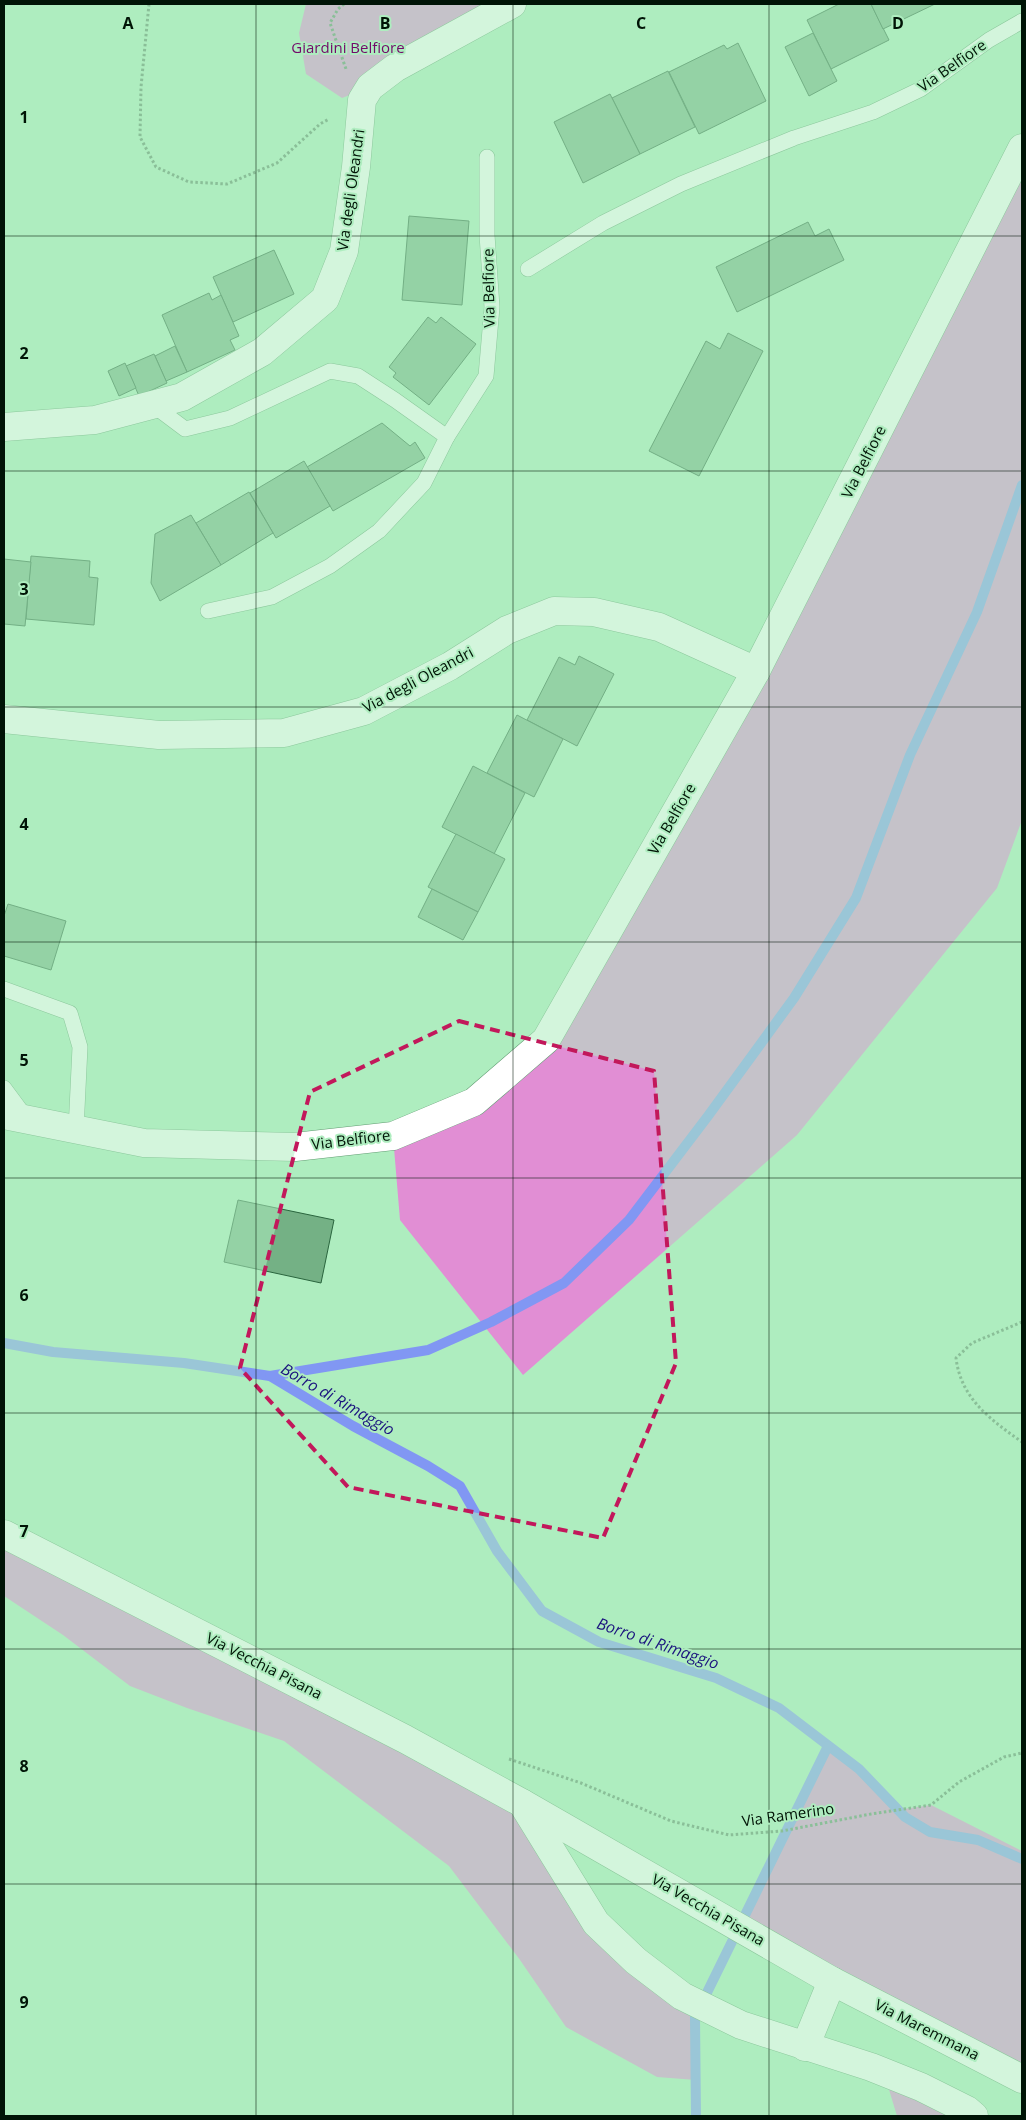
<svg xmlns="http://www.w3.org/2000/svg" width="1026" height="2120" font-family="'Open Sans',sans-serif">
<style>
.green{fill:#e18ed4}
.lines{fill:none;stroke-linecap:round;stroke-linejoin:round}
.stream{stroke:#8197f3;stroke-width:10}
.building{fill:#74b185;stroke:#2a653e}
.service-casing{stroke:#619d72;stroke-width:16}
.minor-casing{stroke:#619d72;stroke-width:29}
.secondary-casing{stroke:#619d72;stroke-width:29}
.path{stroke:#5d8869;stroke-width:3;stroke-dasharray:2.5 2.5;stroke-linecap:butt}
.service{stroke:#fff;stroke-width:15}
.minor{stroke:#fff;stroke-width:28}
.secondary{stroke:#fff;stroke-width:28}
.marked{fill:none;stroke:#c2185b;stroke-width:4;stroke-dasharray:10 6;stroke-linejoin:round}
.grid{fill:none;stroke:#001406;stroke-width:1;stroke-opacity:0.55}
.labels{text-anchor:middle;stroke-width:4;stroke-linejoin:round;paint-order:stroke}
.park-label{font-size:15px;fill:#73096a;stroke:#aeedbf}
.street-label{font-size:15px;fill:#001406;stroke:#aeedbf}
.water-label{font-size:16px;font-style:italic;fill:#1a137e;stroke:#aeedbf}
.grid-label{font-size:16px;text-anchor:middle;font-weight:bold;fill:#001406;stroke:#aeedbf;stroke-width:4;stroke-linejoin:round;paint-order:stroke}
</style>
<rect width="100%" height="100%" fill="#aeedbf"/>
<g class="green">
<polygon points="306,4 512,4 370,87 342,98 306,74 299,33"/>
<polygon points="1022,148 1022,820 997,888 797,1135 523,1375 400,1220 393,1136 474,1102 546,1040"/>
<polygon points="4,1534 522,1803 596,1923 695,2017 696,2080 657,2077 566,2027 520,1960 449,1866 284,1741 187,1708 130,1686 63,1635 4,1596"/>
<polygon points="828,1746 859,1769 897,1810 931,1805 1022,1851 1022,2078 739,1927"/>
<polygon points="884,2073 974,2116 897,2116"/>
</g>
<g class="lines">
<g class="stream">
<polyline points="4,1343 53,1352 184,1363 270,1376 353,1426 428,1466 460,1486 497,1551 542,1611 599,1642 716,1678 779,1708 859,1769 905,1817 930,1832 978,1840 1022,1859"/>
<polyline points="270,1376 428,1350 491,1322 564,1283 629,1220 708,1116 794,998 856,898 910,755 977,612 1022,485"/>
<polyline points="696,2116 695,2017 828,1746"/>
</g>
</g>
<g class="building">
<polygon points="839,4 871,4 889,40 831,69 807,20"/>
<polygon points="871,4 935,4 883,29"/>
<polygon points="813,33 837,81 809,96 785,47"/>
<polygon points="738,43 766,101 699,134 669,72 724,45 727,49"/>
<polygon points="668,71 695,127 640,154 612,98"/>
<polygon points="610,94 640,154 583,183 554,122"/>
<polygon points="409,216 469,221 462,305 402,300"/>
<polygon points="808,222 815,236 829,229 844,260 737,312 716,267"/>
<polygon points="274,250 294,294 233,322 213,277"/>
<polygon points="209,293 212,300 221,295 239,336 230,340 235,350 187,372 162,315"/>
<polygon points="428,317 436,323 441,317 476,344 429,405 393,377 396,373 389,367"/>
<polygon points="728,333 763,351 699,476 649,451 706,341 720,349"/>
<polygon points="175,346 187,372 166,381 155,356"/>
<polygon points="154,354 167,383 139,396 126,366"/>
<polygon points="125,363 136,388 119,396 108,371"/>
<polygon points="382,423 410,446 415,442 425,458 333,511 307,467"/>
<polygon points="304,461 330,506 276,538 250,493"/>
<polygon points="249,492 273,533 221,565 196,523"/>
<polygon points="191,515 221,565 160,601 151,583 155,534"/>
<polygon points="31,556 90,561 89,577 98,578 94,625 26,619"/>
<polygon points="4,559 31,562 25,626 4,624"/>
<polygon points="579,656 614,674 577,746 527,720 559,657 575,665"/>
<polygon points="517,715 563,739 534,797 487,773"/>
<polygon points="473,766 525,793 494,854 442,827"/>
<polygon points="456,834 505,859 478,912 428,887"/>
<polygon points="432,889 478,912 463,940 418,917"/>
<polygon points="8,904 66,921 51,970 4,956 4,916"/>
<polygon points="238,1200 334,1220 321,1283 224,1262"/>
</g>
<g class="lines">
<g class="service-casing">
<g id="service">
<polyline points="528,269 603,223 681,184 794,138 873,112 921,89 989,40 1022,21"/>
<polyline points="153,405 185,429 230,418 330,371 358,376 395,400 447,437 424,483 379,531 330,566 272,597 208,611"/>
<polyline points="447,437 486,376 492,307 487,235 487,157"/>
<polyline points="4,989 70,1013 80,1047 76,1130"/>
<polyline points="4,1088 27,1119"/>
</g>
</g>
<g class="minor-casing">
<g id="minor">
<polyline points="4,427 95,420 182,397 262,352 325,299 344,251 356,167 362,100 370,87 395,68 512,4"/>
<polyline points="4,719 159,735 284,733 364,711 450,666 507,630 554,611 594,612 659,627 756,671"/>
<polyline points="4,1115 144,1143 295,1147 393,1136 474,1102 546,1040 756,671 1022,148"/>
<polyline points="522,1803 596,1923 636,1961 682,1996 741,2025 871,2067 921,2087 967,2110 974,2116"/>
<polyline points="805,2047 832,1981"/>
</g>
</g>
<g class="secondary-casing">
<polyline id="secondary" points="4,1534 405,1739 522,1803 832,1981 1022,2079"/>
</g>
<g class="path">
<polyline points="149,4 141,87 140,137 156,167 189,182 227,184 277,163 320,124 329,119"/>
<polyline points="344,4 338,9 330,23 346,69"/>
<path d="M1022,1322L972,1343L956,1358C961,1399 991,1420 1022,1442"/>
<polyline points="509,1759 581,1783 671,1821 729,1835 782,1831 871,1814 931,1805 959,1782 1004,1757 1022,1753"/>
</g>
<use href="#service" class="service"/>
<use href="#minor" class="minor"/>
<use href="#secondary" class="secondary"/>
</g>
<path d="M0 0H1026V2120H0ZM459,1021L654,1071L676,1363L603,1538L348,1487L240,1368L310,1092Z" fill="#aeedbf" fill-opacity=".55" fill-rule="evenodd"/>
<path class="marked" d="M459,1021L654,1071L676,1363L603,1538L348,1487L240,1368L310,1092Z"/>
<path class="grid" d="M256,4V2116M513,4V2116M769,4V2116M4,236H1022M4,471H1022M4,707H1022M4,942H1022M4,1178H1022M4,1413H1022M4,1649H1022M4,1884H1022"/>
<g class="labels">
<g class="park-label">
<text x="348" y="53">Giardini Belfiore</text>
</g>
<g class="street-label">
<text transform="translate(952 66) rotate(-35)" y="5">Via Belfiore</text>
<text transform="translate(351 190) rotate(-82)" y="5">Via degli Oleandri</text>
<text transform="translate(489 288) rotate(-91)" y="5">Via Belfiore</text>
<text transform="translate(864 462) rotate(-63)" y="5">Via Belfiore</text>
<text transform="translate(418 680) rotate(-28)" y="5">Via degli Oleandri</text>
<text transform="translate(672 819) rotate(-60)" y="5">Via Belfiore</text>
<text transform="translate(351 1140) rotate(-7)" y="5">Via Belfiore</text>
<text transform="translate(264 1666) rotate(27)" y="5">Via Vecchia Pisana</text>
<text transform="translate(788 1815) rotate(-8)" y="5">Via Ramerino</text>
<text transform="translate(708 1910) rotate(30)" y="5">Via Vecchia Pisana</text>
<text transform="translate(927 2030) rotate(27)" y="5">Via Maremmana</text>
</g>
<g class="water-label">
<text transform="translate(338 1399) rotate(30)" y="6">Borro di Rimaggio</text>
<text transform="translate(658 1643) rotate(19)" y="6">Borro di Rimaggio</text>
</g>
</g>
<g class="grid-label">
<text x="128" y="29">A</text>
<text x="385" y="29">B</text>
<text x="641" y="29">C</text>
<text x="898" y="29">D</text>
<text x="24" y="123">1</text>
<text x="24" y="359">2</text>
<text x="24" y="595">3</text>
<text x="24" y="830">4</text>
<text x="24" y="1066">5</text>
<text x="24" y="1301">6</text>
<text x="24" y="1537">7</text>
<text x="24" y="1772">8</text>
<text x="24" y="2008">9</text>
</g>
<rect width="1026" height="2120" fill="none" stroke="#001406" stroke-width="10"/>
</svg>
